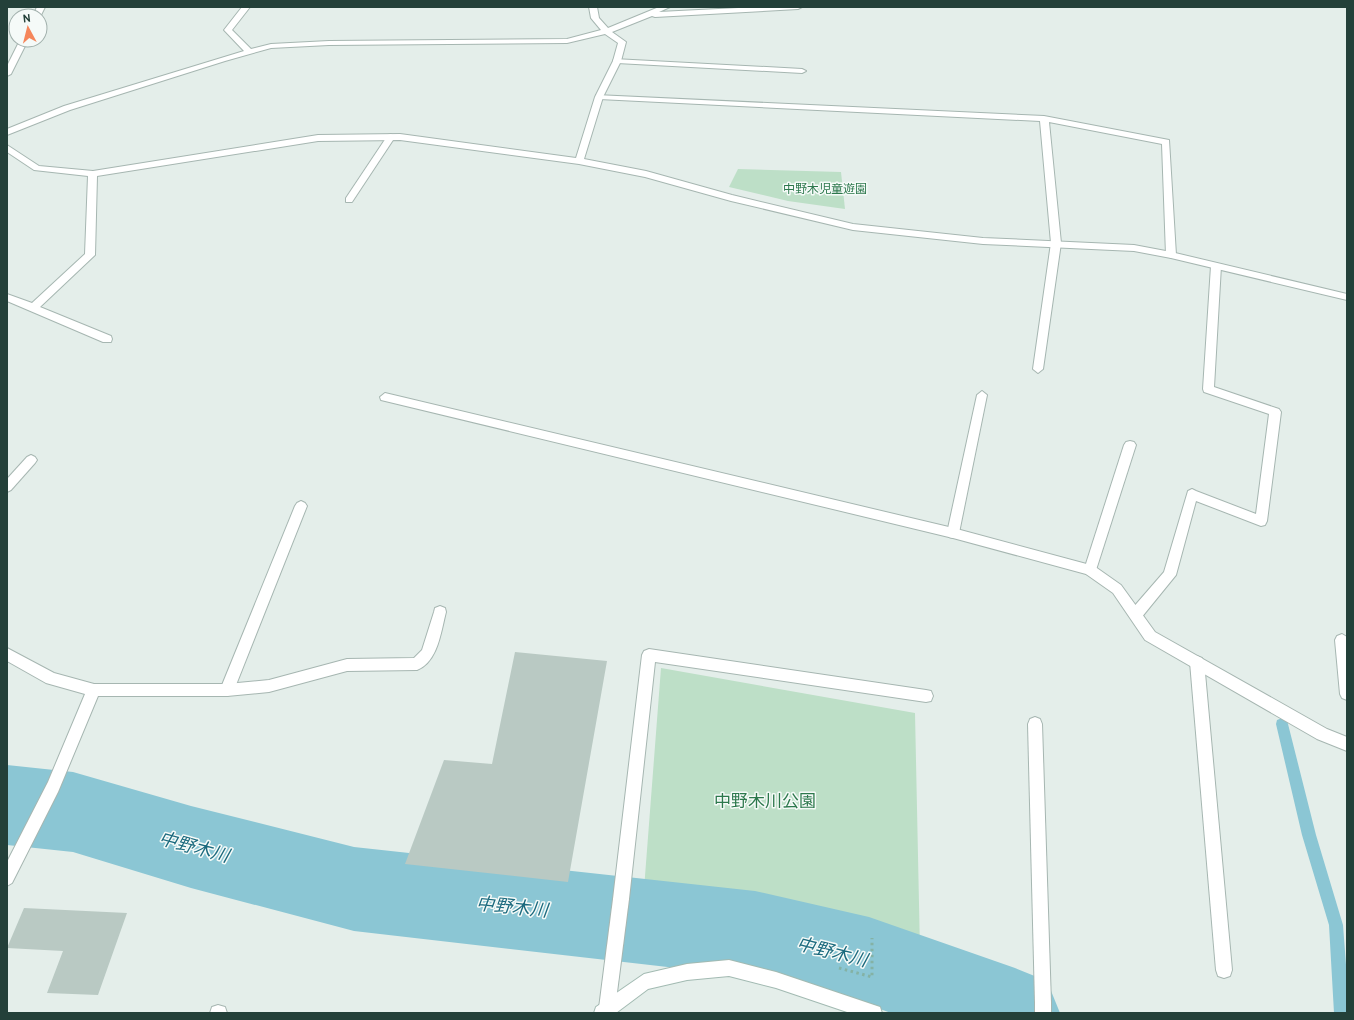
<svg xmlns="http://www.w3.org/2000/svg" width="1354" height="1020" font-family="Overpass,'Noto Sans JP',sans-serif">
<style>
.green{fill:#bddfc7}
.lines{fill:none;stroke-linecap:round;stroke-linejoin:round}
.stream{fill:#8bc6d4;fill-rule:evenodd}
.river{fill:#8bc6d4;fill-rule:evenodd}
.building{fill:#b9c9c3}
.lane-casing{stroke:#a6b6b1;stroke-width:2}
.street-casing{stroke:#a6b6b1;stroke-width:2}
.secondary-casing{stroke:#a2bab2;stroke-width:2}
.path{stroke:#84b2a5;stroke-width:3;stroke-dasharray:2.5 3.5;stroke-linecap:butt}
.lane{fill:#fff;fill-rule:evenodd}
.street{fill:#fff;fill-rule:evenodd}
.secondary{fill:#fff;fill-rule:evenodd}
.labels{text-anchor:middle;stroke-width:3;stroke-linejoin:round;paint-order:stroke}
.far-park-label{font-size:12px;fill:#2c784c;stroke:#f5faf8}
.near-park-label{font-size:17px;fill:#2c784c;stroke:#f5faf8}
.near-water-label{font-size:18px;font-style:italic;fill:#1b6a7e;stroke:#f5faf8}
</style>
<rect width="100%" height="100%" fill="#e4eeea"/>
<g class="green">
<polygon points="738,169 841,172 845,209 788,201 729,187"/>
<polygon points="661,668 915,713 920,951 801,918 643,902"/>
</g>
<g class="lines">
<polygon class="stream" points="1282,718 1287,720 1288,724 1316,835 1343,925 1347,978 1347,1013 1334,1013 1329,925 1302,835 1276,724 1277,720"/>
<polygon class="river" points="7,765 73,772 191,806 354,847 755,891 869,917 1015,968 1047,981 1060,1013 891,1013 869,1005 755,977 354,931 191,888 73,852 7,845"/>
</g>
<g class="building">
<polygon points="515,652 607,661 568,882 405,864 444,760 492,764"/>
<polygon points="24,908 127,913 98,995 47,993 63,951 7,948"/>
</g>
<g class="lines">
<g class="lane-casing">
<g id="lane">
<polygon points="614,59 802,69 806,71 802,73 617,63 613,61"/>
<polygon points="596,95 1044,116 1169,140 1176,255 1171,258 1166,255 1162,144 1049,122 1061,243 1043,369 1038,373 1033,369 1051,243 1040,121 599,99 596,99"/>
<polygon points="391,134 395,137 352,202 346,202 346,198 388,135"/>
<polygon points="1216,263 1221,266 1214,387 1279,409 1281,412 1267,521 1265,525 1261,526 1196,501 1176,575 1141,618 1136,620 1131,618 1130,614 1131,610 1164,572 1188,491 1192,489 1196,491 1256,514 1269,414 1204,392 1203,389 1211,266"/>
<polygon points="982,391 987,395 959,533 957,537 953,538 949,537 947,533 977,395"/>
<polygon points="1130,441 1134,442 1136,445 1096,570 1094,574 1090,575 1086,574 1084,570 1124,445 1126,442"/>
<polygon points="31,455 35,457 37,460 35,463 11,490 7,492 7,479 27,457"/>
<polygon points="301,501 305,503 307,506 234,690 232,694 227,696 222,694 220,690 295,506 297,503"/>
<polygon points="1342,634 1347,637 1347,700 1342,698 1340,694 1335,640 1337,636"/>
<polygon points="649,649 926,690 931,691 933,696 931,701 926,702 655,662 629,899 626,904 621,907 616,904 613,899 642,655 644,651"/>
<polygon points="1197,656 1202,658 1204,662 1232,970 1230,976 1224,978 1218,976 1216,970 1190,662 1192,658"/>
<polygon points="1035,717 1040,719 1042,724 1051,1003 1049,1009 1043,1011 1037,1009 1035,1003 1028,724 1030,719"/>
<polygon points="218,1005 225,1007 227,1013 210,1013 212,1007"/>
</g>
</g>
<g class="street-casing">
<g id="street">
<polygon points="37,7 45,7 40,17 33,16"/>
<polygon points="242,7 250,7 232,30 251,49 271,44 329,41 567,39 601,30 591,18 589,7 597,7 599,18 608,28 659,7 670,7 659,12 758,7 802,7 798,9 655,17 652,16 612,32 626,42 621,61 603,97 584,159 646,171 732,195 853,224 983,238 1134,245 1171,252 1347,294 1347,300 1171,258 1134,251 983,244 853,230 731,201 645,177 579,164 400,140 318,141 97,176 95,255 40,307 111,336 112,339 111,342 103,342 7,301 7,294 32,303 85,254 88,176 34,170 7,152 7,145 39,166 93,171 318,135 400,134 576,158 595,97 613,61 618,43 605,34 567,43 329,45 271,48 225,61 70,110 7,135 7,129 64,106 244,51 224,30"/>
<polygon points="20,40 28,40 11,74 7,76 7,66"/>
<polygon points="385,393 953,528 1094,566 1121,585 1155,632 1327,729 1347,737 1347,751 1317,739 1145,640 1113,593 1086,574 953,538 381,400 380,397"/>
<path d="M440,606L445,608L446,612C441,631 438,662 417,670L347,671L269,692L227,696H98L58,792L12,883L7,886V862L48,782L85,694L46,683L7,661V648L54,673L94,684H227L269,680L347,659L414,658L422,650L434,612L435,608Z"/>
<polygon points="621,891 626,894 629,899 615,1008 613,1013 601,1013 599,1008 613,899 616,894"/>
<polygon points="1043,995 1049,997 1051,1003 1051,1013 1035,1013 1035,1003 1037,997"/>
</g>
</g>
<g class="secondary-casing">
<polygon id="secondary" points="729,960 776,972 874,1005 880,1007 882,1013 850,1013 776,988 729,976 687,980 648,989 616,1013 594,1013 596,1007 644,974 687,964"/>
</g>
<polyline class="path" points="839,968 872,977 872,938"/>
<use href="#lane" class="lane"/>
<use href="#street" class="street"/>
<use href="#secondary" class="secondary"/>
</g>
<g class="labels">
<g class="far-park-label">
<text x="825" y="193">中野木児童遊園</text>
</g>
<g class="near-park-label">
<text x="765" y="807">中野木川公園</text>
</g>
<g class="near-water-label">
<text transform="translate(194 847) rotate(15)" y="6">中野木川</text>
<text transform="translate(512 907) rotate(6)" y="6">中野木川</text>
<text transform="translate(832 952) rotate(14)" y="6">中野木川</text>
</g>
</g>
<rect width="1354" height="1020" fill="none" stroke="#234039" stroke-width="16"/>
<g transform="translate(28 28) rotate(353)"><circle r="19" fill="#f5faf8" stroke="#a1b0ac"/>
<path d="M0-3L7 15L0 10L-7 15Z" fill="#f5865b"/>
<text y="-6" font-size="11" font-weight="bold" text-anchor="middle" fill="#234039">N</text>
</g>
</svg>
